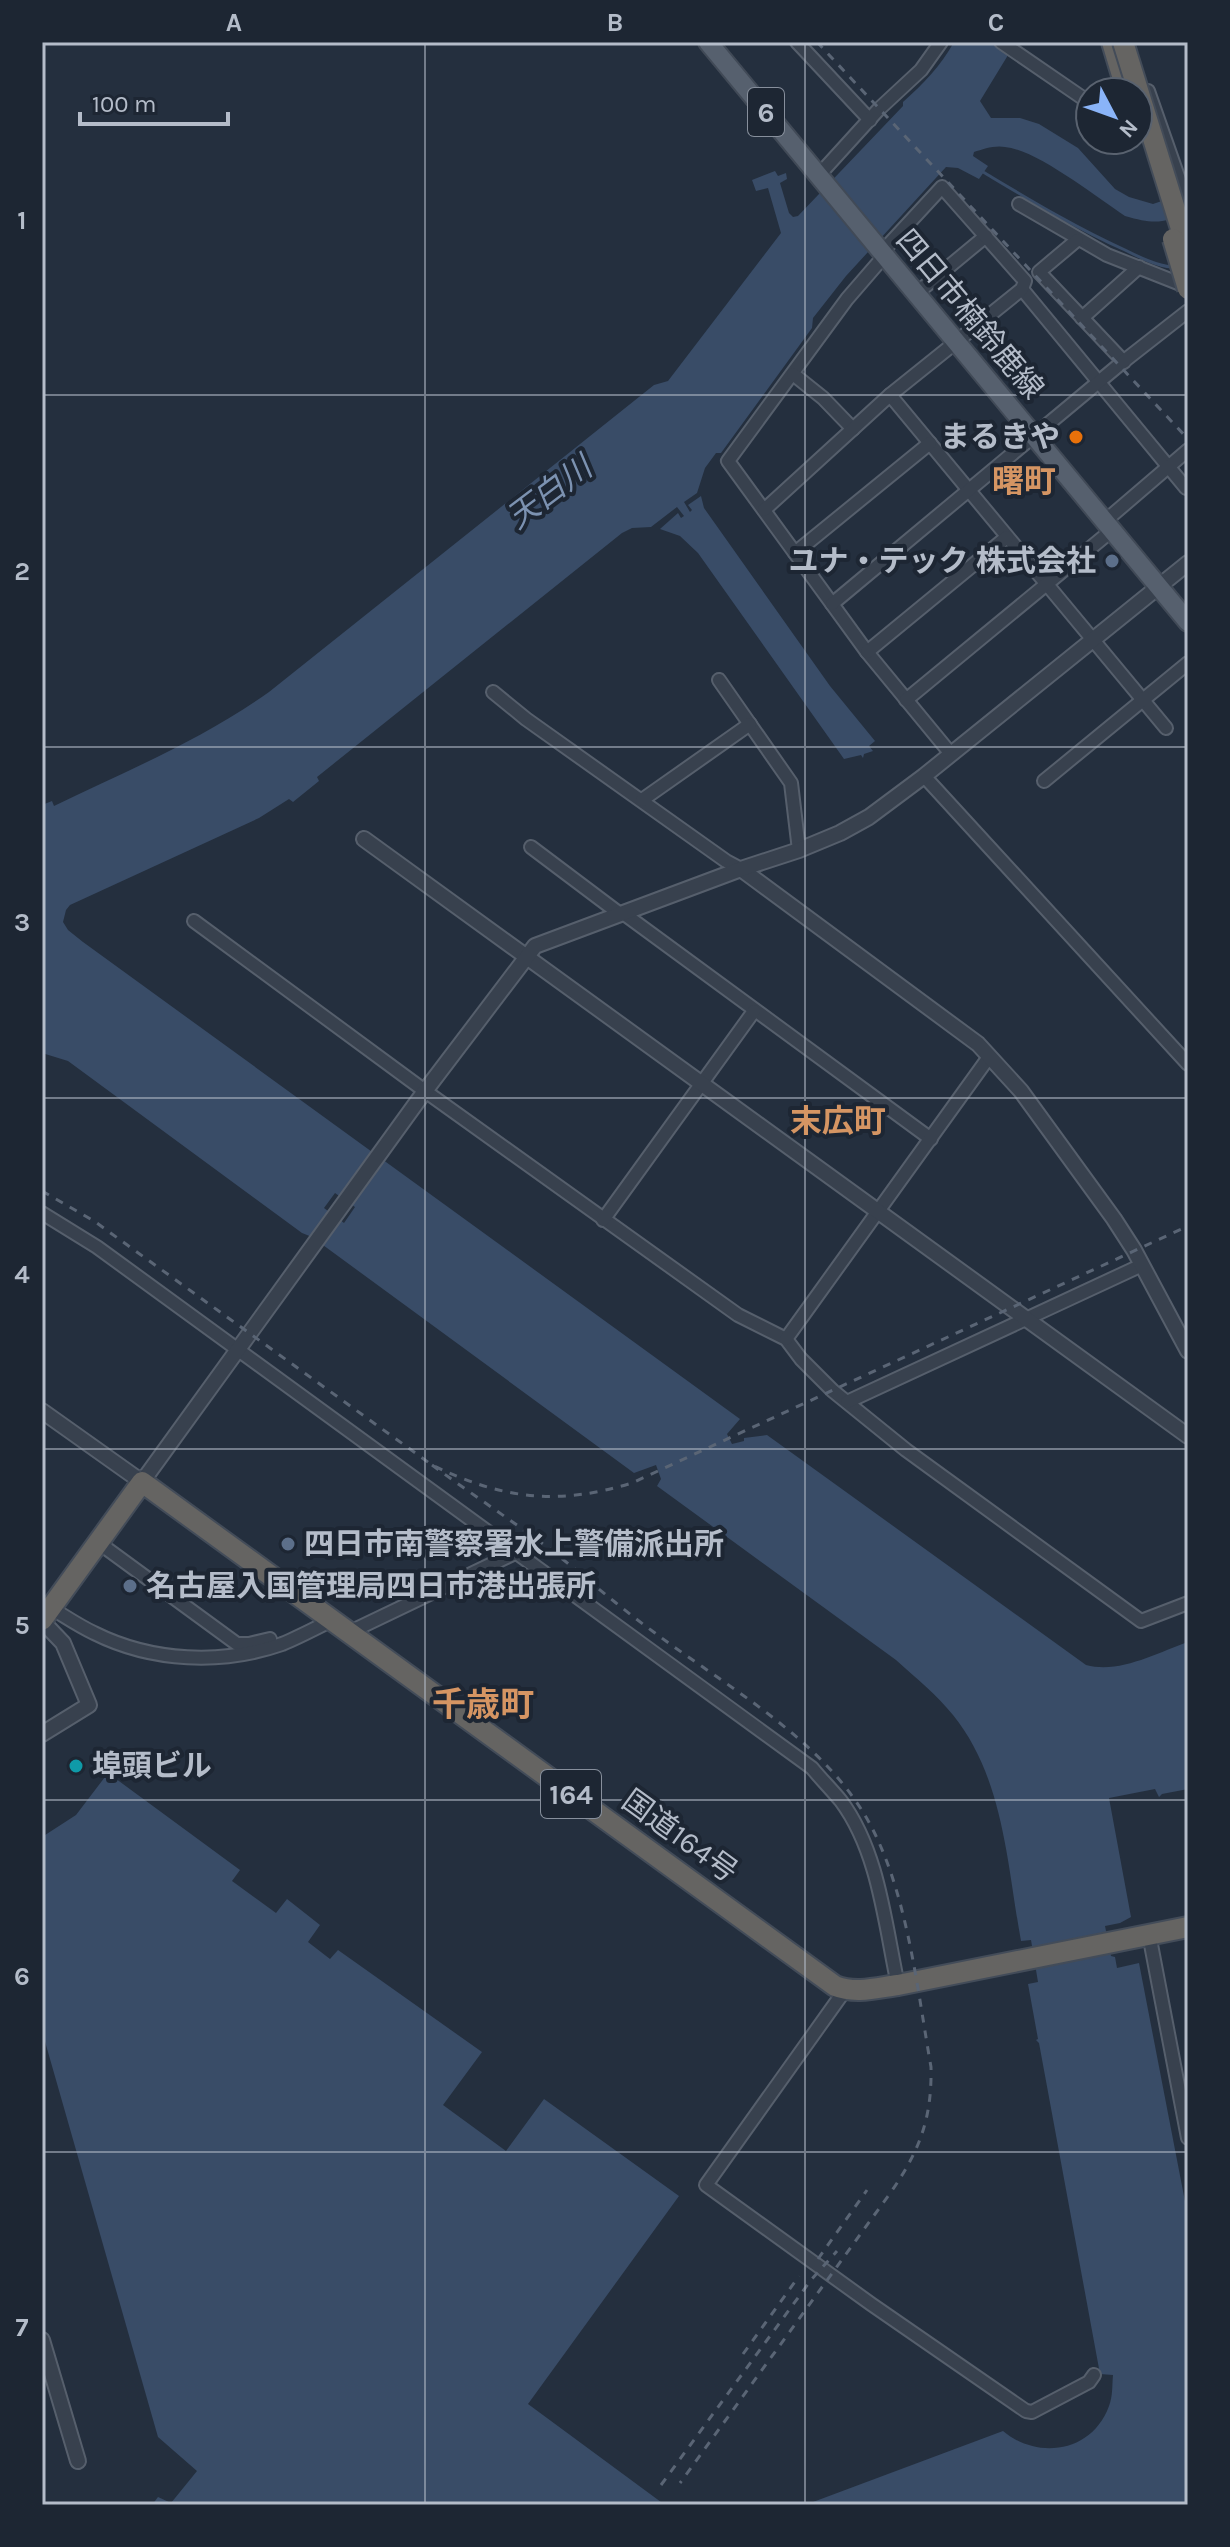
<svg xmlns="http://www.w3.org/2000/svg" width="1230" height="2547" font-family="Karla,'Noto Sans JP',sans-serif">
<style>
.water{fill:#394c67;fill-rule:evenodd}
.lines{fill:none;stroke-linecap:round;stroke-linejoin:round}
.stream{stroke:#394c67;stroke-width:3}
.minor-casing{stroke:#565f6c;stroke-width:16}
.tertiary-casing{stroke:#565f6c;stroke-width:18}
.primary-casing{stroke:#414a57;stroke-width:22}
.trunk-casing{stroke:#434c59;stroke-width:24}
.minor{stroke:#38414e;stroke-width:12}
.tertiary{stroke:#38414e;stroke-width:14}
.primary{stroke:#56606e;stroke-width:18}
.trunk{stroke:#656462;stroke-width:20}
.rail{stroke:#5a6575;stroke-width:3;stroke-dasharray:8 8;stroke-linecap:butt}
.trunk-bridge-casing{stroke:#434c59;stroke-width:24;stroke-linecap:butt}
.trunk-bridge{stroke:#656462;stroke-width:20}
.grid{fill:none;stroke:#b4bcc9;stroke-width:2;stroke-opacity:0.55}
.food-dot{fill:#e8710a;stroke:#1d2633;stroke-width:3}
.service-dot{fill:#5c6f8a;stroke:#1d2633;stroke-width:3}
.culture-dot{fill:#0f9aa8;stroke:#1d2633;stroke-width:3}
.labels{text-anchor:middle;stroke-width:8;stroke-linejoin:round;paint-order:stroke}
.shield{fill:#1d2633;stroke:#878f9c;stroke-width:2}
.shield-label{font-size:28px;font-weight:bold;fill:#b4bcc9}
.street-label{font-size:30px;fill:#b4bcc9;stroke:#1d2633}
.poi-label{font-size:30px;font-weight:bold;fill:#b4bcc9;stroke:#1d2633;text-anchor:start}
.neighbourhood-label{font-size:32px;font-weight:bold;fill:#d59563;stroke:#1d2633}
.water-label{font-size:32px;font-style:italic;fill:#7c92b1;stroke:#1d2633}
.quarter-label{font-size:34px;font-weight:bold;fill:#d59563;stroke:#1d2633}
.neatline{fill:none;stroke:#b4bcc9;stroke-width:3}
.grid-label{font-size:26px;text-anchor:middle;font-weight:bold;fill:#b4bcc9}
</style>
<rect width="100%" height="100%" fill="#242f3e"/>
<g class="water">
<path d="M954,42H1016L980,101L991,118H1020L1039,124L1078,148L1115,189L1129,197L1153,204L1188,192V212C1163,224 1153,224 1125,216C1096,197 1037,150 1005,147C995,145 983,149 974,152L973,156L988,166L979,179L958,168L946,167L846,276L813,318L812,328L721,453H716L705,468L697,493L684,502L690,512L692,510L688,505L701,496L704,508L830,686L875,741L869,746L873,751L864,754L863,758L861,755L844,759L698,553L680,536L660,529L678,513L681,518L684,516L677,507L651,527L632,528L622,533L317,777L319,781L293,802L289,799L259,818L70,905L66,910L63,922L68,930L83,942L740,1419L727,1434L732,1444L744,1441V1438L767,1435L1086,1665C1120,1674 1156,1653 1188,1642V1789L1162,1794L1159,1797L1155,1789L1109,1798L1131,1917L1120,1923L1105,1926L1111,1956L1115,1957L1117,1968L1139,1963L1188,2217V2505H805L1003,2431C1037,2460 1092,2453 1109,2406C1113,2396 1112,2385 1113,2375L1100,2374L1039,2043L1036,2040L1038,2039L1028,1984L1038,1982L1031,1940L1021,1941C1007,1865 1004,1778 953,1715C937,1695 916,1678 896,1660L657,1486L661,1479L656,1465L634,1473L312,1237L302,1233L68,1061L42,1053V812L44,811L42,805L52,801L54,806C129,770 201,740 269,692L654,385L668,381L781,233L768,188L756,191L752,180L775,171L778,176L786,173L787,179L780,183L789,213L793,217L798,216L903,106V102C924,83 940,67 954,42ZM335,1193L355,1207L344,1223L324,1208Z"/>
<polygon points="108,1773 240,1870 232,1881 276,1913 287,1899 320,1925 308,1942 330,1959 338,1950 482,2052 443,2105 506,2151 544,2099 679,2196 528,2404 665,2505 152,2505 158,2497 171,2503 197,2471 158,2437 42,2031 42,1837 76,1815"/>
</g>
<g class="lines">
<path class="stream" d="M983,172C1030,200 1076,228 1125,250C1139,257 1157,266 1172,267"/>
<g class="minor-casing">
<g id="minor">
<polyline points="797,42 870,120"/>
<polyline points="1001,42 1090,103"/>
<polyline points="1148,91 1188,205"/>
<polyline points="819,175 879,109 921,70 941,42"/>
<polyline points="1019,204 1107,255 1188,287"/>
<polyline points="1077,240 1039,272 1124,362"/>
<polyline points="885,255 847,299 728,461 867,652 951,754"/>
<polyline points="1022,289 1186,488"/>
<polyline points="917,293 986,236"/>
<polyline points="1082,318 1139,267"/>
<polyline points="793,374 823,398 853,429"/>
<polyline points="890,395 1166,728"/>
<polyline points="764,510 890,395 1022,289 1025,281 942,187 882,252"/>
<polyline points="1104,522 1188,450"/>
<polyline points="795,553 930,443"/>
<polyline points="832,604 1119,365 1188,311"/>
<polyline points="867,652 1007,537"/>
<polyline points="719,680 791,783 799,850"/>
<polyline points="493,692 526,719 726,861 741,869"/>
<polyline points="906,700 1111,531"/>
<polyline points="924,776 1188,1064"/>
<polyline points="1044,781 1188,663"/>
<polyline points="642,800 750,724"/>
<polyline points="531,847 620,914"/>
<polyline points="623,913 931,1139"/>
<polyline points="194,921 425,1091 738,1315 786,1339 801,1359 833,1391 906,1450 1141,1621 1188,1603"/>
<path d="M42,1213L97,1247L812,1768C821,1779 832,1790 841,1801C879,1852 885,1925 898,1985"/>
<polyline points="603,1220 754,1011"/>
<polyline points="786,1339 989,1057"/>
<polyline points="847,1402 1142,1265"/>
<polyline points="99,1543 237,1644 249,1644 270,1639"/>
<path d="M51,1608C66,1617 79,1626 94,1633C152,1662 222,1665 282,1644C299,1637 316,1628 332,1620"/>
<polyline points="350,1632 515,1553"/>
<polyline points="1149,1934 1188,2138"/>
<polyline points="845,1990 706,2185 871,2304 1026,2411 1032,2412 1089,2382 1094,2375"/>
</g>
</g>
<g class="tertiary-casing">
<g id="tertiary">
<polyline points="364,839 1188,1436"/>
<polyline points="741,869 978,1044 1021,1091 1114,1219 1134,1250 1188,1351"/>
<polyline points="42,1411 142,1482 425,1091 535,946 741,869 799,850 840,833 869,817 924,776 1188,563"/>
<polyline points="42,1621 63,1643 89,1705 42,1734"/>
<polyline points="42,2340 78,2461"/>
</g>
</g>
<g class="primary-casing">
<polyline id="primary" points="708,42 1188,622"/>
</g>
<g class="trunk-casing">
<g id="trunk">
<polyline points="1112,42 1127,92"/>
<path d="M42,1620L142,1482L835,1986C856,1994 876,1988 898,1985L1188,1927"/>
</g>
</g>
<use href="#minor" class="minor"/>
<use href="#tertiary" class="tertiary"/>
<use href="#primary" class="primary"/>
<use href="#trunk" class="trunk"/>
<g class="rail">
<polyline points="817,42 1188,439"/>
<path d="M42,1191L94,1221L432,1465C502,1499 557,1506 632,1483L1188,1226"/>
<path d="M432,1465C474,1496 519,1525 560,1557C592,1583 622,1609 655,1633C730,1689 826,1741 871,1826C908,1897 917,1988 931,2067C932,2118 920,2150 891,2192L680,2483"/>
<polyline points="818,2259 867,2190"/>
<polyline points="743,2354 799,2276"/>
<polyline points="661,2485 811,2280 837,2251"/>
</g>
<g class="trunk-bridge-casing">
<g id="trunk-bridge">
<polyline points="1123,42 1188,251"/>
<polyline points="1173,239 1188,289"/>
</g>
</g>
<use href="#trunk-bridge" class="trunk-bridge"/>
</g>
<path class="grid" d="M425,42V2505M805,42V2505M42,395H1188M42,747H1188M42,1098H1188M42,1449H1188M42,1800H1188M42,2152H1188"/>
<circle class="food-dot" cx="1076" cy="437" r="8"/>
<g class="service-dot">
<circle cx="1112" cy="561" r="8"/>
<circle cx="288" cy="1544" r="8"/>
<circle cx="130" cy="1586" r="8"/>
</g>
<circle class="culture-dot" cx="76" cy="1766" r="8"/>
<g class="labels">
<g class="shield">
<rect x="748" y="88" width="36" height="48" rx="6"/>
<rect x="541" y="1770" width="60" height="48" rx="6"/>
</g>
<g class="shield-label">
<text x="766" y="122">6</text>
<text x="571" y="1804">164</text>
</g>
<g class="street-label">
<text transform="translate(970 314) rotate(50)" y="10">四日市楠鈴鹿線</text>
<text transform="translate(680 1836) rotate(36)" y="10">国道164号</text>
</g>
<g class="poi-label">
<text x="1060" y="447" text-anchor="end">まるきや</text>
<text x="1096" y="571" text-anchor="end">ユナ・テック 株式会社</text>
<text x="304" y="1554">四日市南警察署水上警備派出所</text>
<text x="146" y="1596">名古屋入国管理局四日市港出張所</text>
<text x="92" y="1776">埠頭ビル</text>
</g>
<g class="neighbourhood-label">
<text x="1024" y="492">曙町</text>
<text x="838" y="1132">末広町</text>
</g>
<g class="water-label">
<text transform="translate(549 492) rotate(-37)" y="11">天白川</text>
</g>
<g class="quarter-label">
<text x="483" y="1716">千歳町</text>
</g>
</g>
<rect width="1230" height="2547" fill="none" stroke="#1d2633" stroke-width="88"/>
<g transform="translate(1114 116) rotate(131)"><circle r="38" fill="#1d2633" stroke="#59626f" stroke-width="2"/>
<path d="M0-6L14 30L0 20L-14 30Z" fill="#8ab4f8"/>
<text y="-12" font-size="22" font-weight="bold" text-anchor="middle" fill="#b4bcc9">N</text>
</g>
<path d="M80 112v12h148v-12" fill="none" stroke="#b4bcc9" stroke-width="4"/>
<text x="92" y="112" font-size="24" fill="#b4bcc9" stroke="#1d2633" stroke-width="6" paint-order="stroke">100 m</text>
<rect x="44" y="44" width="1142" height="2459" class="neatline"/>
<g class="grid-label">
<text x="234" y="31">A</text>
<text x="615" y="31">B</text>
<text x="996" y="31">C</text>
<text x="22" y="229">1</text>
<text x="22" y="580">2</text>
<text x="22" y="931">3</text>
<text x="22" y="1283">4</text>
<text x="22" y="1634">5</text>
<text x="22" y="1985">6</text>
<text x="22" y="2336">7</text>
</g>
</svg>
